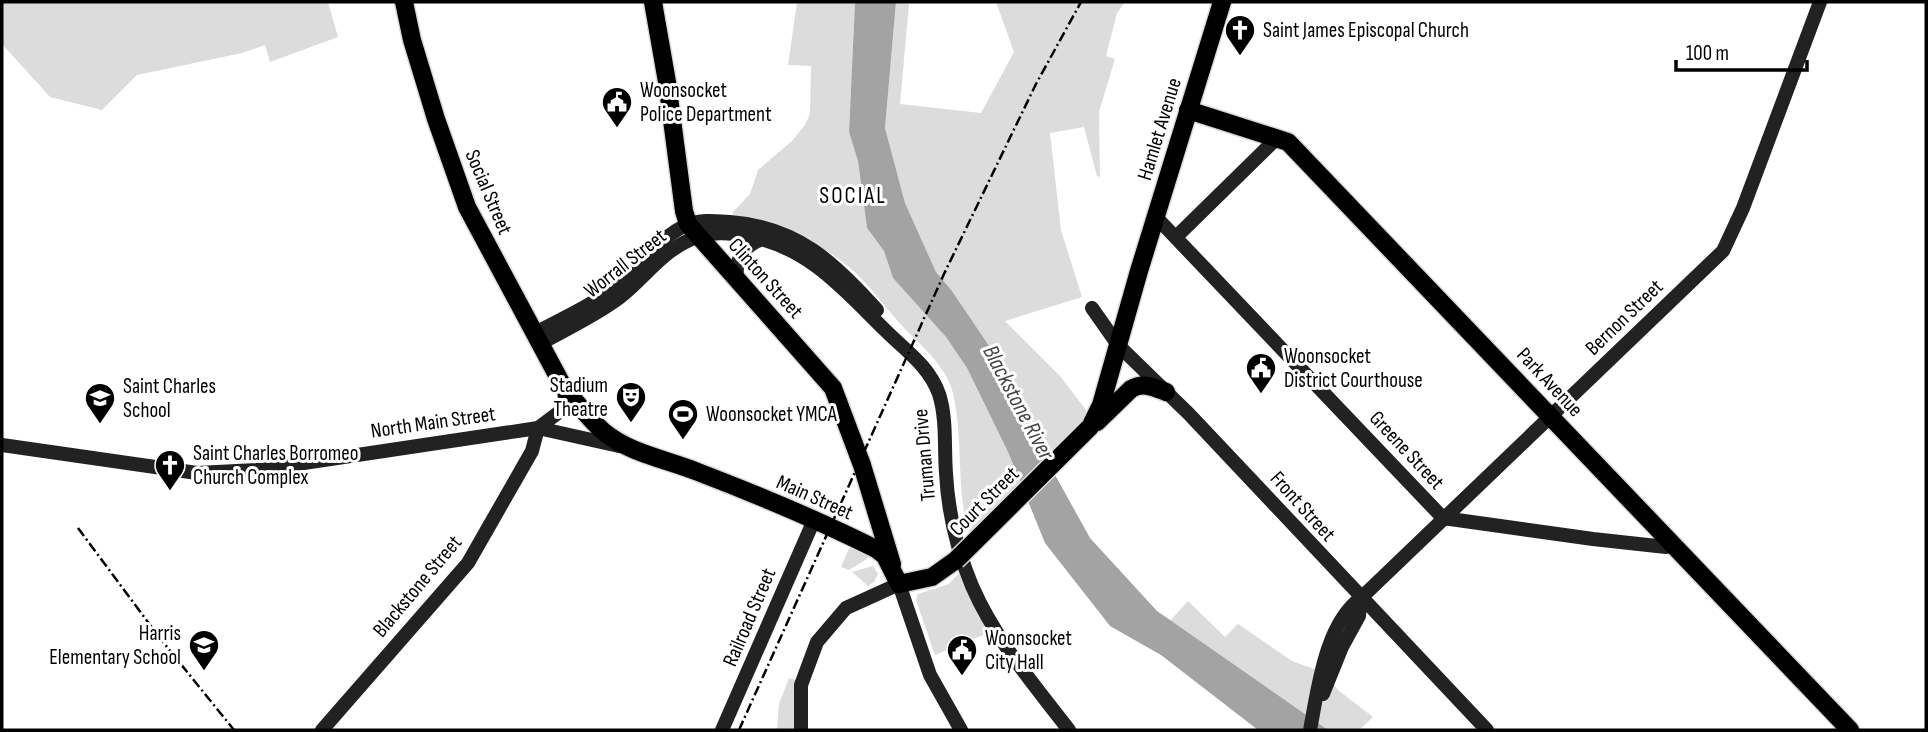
<svg xmlns="http://www.w3.org/2000/svg" width="1928" height="732" font-family="'Sofia Sans Condensed',sans-serif">
<style>
.green{fill:#dcdcdc}
.water{fill:#a3a3a3}
.lines{fill:none;stroke-linecap:round;stroke-linejoin:round}
.primary-casing{stroke:#dbdbdb;stroke-width:21}
.secondary{stroke:#222;stroke-width:14}
.primary{stroke:#000;stroke-width:18}
.rail{stroke:#000;stroke-width:2.5;stroke-dasharray:10 3.5 2 3.5;stroke-linecap:butt}
.primary-bridge-casing{stroke:#dbdbdb;stroke-width:21;stroke-linecap:butt}
.primary-bridge{stroke:#000;stroke-width:18}
.labels{text-anchor:middle;stroke-width:6;stroke-linejoin:round;paint-order:stroke}
.poi-label{font-size:21px;fill:#000;stroke:#fff;text-anchor:start}
.street-label{font-size:21px;fill:#000;stroke:#fff}
.neighbourhood-label{font-size:23px;letter-spacing:2px;fill:#000;stroke:#fff}
.water-label{font-size:23px;font-style:italic;fill:#444;stroke:#fff}
</style>
<rect width="100%" height="100%" fill="#fff"/>
<g class="green">
<polygon points="2,2 328,2 338,37 270,62 265,45 242,53 137,75 102,110 50,97 2,44"/>
<path d="M797,2H855L849,132L858,161L867,228L884,251L893,278L946,337L967,368L1008,452L1023,490L970,536C955,490 964,440 953,393C946,367 925,349 906,330C887,310 870,285 849,267C816,239 774,225 733,215V212L750,194L758,170L792,141L805,125L810,114L811,66L788,65Z"/>
<polygon points="996,2 1125,2 1117,13 1106,56 1115,59 1099,112 1100,177 1097,176 1084,127 1050,133 1061,230 1082,297 1005,321 1060,376 1092,418 1049,464 1006,371 952,291 936,272 905,203 885,128 896,3 909,4 900,104 981,113 1014,52"/>
<polygon points="850,546 868,556 867,559 849,570 841,567"/>
<polygon points="873,566 878,574 874,582 868,586 852,572"/>
<polygon points="959,573 988,633 935,655 916,600 918,594 949,584"/>
<polygon points="1188,601 1225,637 1238,624 1292,661 1325,673 1338,690 1373,717 1359,730 1328,730 1170,621"/>
<polygon points="789,678 806,683 804,730 777,730 779,704"/>
</g>
<polygon class="water" points="855,2 896,2 885,128 905,203 936,272 952,291 1006,371 1049,464 1090,538 1157,611 1328,730 1258,730 1161,655 1110,626 1045,543 1008,452 967,368 946,337 893,278 884,251 867,228 858,161 849,132"/>
<g class="lines">
<g class="primary-casing">
<g id="primary">
<path d="M404,2L412,40L436,119L467,207L564,388C577,403 589,419 604,432C631,454 666,459 698,472C758,495 818,520 876,549L885,556L899,584L932,577L956,560"/>
<polyline points="653,2 667,82 684,211 688,224 833,388 862,465 892,564"/>
<polyline points="1188,110 1288,142 1850,730"/>
<path d="M1097,422L1131,389C1143,382 1153,387 1166,392"/>
<polyline points="1090,427 1101,405 1139,271 1222,2"/>
</g>
</g>
<g class="secondary">
<polyline points="1156,217 1443,518 1593,539 1666,547"/>
<polyline points="1176,237 1276,139"/>
<path d="M737,280C735,259 742,247 762,239"/>
<polyline points="1092,308 1118,345 1189,414 1487,730"/>
<path d="M535,333C563,318 595,304 619,284C639,267 663,234 687,225C700,219 716,221 730,222C797,227 834,262 877,310"/>
<path d="M541,343C567,329 595,316 619,298C645,278 664,248 697,237C713,231 733,233 749,236C810,248 844,290 886,331C906,351 929,366 939,394C947,419 944,448 946,473C948,512 957,550 972,586C995,639 1034,685 1069,730"/>
<polyline points="2,445 197,473 257,470 538,428 619,446"/>
<polyline points="1323,694 1342,647 1359,616 1361,598"/>
<polyline points="322,730 468,563 532,451 538,428 562,410 565,400 564,388"/>
<polyline points="722,730 814,520"/>
<polyline points="801,730 801,685 817,642 846,608 899,584 930,675 961,730"/>
<path d="M1310,730C1318,689 1325,624 1361,598L1723,251L1743,208L1820,2"/>
</g>
<use href="#primary" class="primary"/>
<g class="rail">
<polyline points="78,528 159,637 234,730"/>
<polyline points="739,730 944,274 1036,84 1081,2"/>
</g>
<g class="primary-bridge-casing">
<polyline id="primary-bridge" points="956,560 1090,427"/>
</g>
<use href="#primary-bridge" class="primary-bridge"/>
</g>
<defs>
<g id="church-pin" transform="scale(1.575)"><path d="M0 17L-7.5 6A9.5 9.5 0 1 1 7.5 6Z" fill="#000" stroke="#fff"/><path d="M-1.2-6h2.4v3.5h3.3v2.4h-3.3V6h-2.4V-.1h-3.3v-2.4h3.3Z" fill="#fff"/></g>
<g id="civic-pin" transform="scale(1.575)"><path d="M0 17L-7.5 6A9.5 9.5 0 1 1 7.5 6Z" fill="#000" stroke="#fff"/><path d="M-.6-6.5H3V-4.5H.6V-3L4-1V1h2V6H-6V1h2V-1L-.6-3ZM-1.2 2.5V6h2.4V2.5Z" fill="#fff"/></g>
<g id="theatre-pin" transform="scale(1.575)"><path d="M0 17L-7.5 6A9.5 9.5 0 1 1 7.5 6Z" fill="#000" stroke="#fff"/><path d="M-5-5.5Q0-4 5-5.5V0Q5 5 0 6Q-5 5-5 0ZM-3.3-2.5H-1v1.5H-3.3ZM1-2.5H3.3v1.5H1ZM-2.8 1Q0 5.5 2.8 1Z" fill="#fff"/></g>
<g id="school-pin" transform="scale(1.575)"><path d="M0 17L-7.5 6A9.5 9.5 0 1 1 7.5 6Z" fill="#000" stroke="#fff"/><path d="M0-5L7-2L0 1L-7-2ZM-4 1L0 2.5L4 1V4Q0 6-4 4Z" fill="#fff"/></g>
<g id="stadium-pin" transform="scale(1.575)"><path d="M0 17L-7.5 6A9.5 9.5 0 1 1 7.5 6Z" fill="#000" stroke="#fff"/><path d="M0-5a6.5 5 0 1 0 0 10a6.5 5 0 1 0 0-10ZM-3.5-1.8h7v3.6h-7Z" fill="#fff"/></g>
</defs>
<g fill-rule="evenodd">
<use href="#church-pin" x="1240" y="30"/>
<use href="#civic-pin" x="617" y="102"/>
<use href="#civic-pin" x="1261" y="368"/>
<use href="#theatre-pin" x="631" y="397"/>
<use href="#school-pin" x="100" y="398"/>
<use href="#stadium-pin" x="683" y="414"/>
<use href="#church-pin" x="170" y="465"/>
<use href="#school-pin" x="204" y="645"/>
<use href="#civic-pin" x="962" y="650"/>
</g>
<g class="labels">
<g class="poi-label">
<text x="1263" y="37">Saint James Episcopal Church</text>
<text x="640" y="97">Woonsocket<tspan x="640" dy="24">Police Department</tspan></text>
<text x="1284" y="363">Woonsocket<tspan x="1284" dy="24">District Courthouse</tspan></text>
<text x="608" y="392" text-anchor="end">Stadium<tspan x="608" dy="24">Theatre</tspan></text>
<text x="123" y="393">Saint Charles<tspan x="123" dy="24">School</tspan></text>
<text x="706" y="421">Woonsocket YMCA</text>
<text x="193" y="460">Saint Charles Borromeo<tspan x="193" dy="24">Church Complex</tspan></text>
<text x="181" y="640" text-anchor="end">Harris<tspan x="181" dy="24">Elementary School</tspan></text>
<text x="985" y="645">Woonsocket<tspan x="985" dy="24">City Hall</tspan></text>
</g>
<g class="street-label">
<text transform="translate(1159 129) rotate(-73)" y="7">Hamlet Avenue</text>
<text transform="translate(489 192) rotate(67)" y="7">Social Street</text>
<text transform="translate(625 263) rotate(-38)" y="7">Worrall Street</text>
<text transform="translate(766 278) rotate(48)" y="7">Clinton Street</text>
<text transform="translate(1624 317) rotate(-44)" y="7">Bernon Street</text>
<text transform="translate(1550 382) rotate(47)" y="7">Park Avenue</text>
<text transform="translate(433 422) rotate(-8)" y="7">North Main Street</text>
<text transform="translate(1407 450) rotate(47)" y="7">Greene Street</text>
<text transform="translate(924 455) rotate(-95)" y="7">Truman Drive</text>
<text transform="translate(815 497) rotate(24)" y="7">Main Street</text>
<text transform="translate(984 501) rotate(-45)" y="7">Court Street</text>
<text transform="translate(1303 506) rotate(48)" y="7">Front Street</text>
<text transform="translate(417 586) rotate(-50)" y="7">Blackstone Street</text>
<text transform="translate(749 617) rotate(-67)" y="7">Railroad Street</text>
</g>
<g class="neighbourhood-label">
<text x="853" y="203">SOCIAL</text>
</g>
<g class="water-label">
<text transform="translate(1019 402) rotate(62)" y="8">Blackstone River</text>
</g>
</g>
<rect width="1928" height="732" fill="none" stroke="#000000" stroke-width="7"/>
<path d="M1676 60v10h131v-10" fill="none" stroke="#000000" stroke-width="3.5"/>
<text x="1686" y="60" font-size="21" fill="#000000" stroke="#ffffff" stroke-width="5" paint-order="stroke">100 m</text>
</svg>
